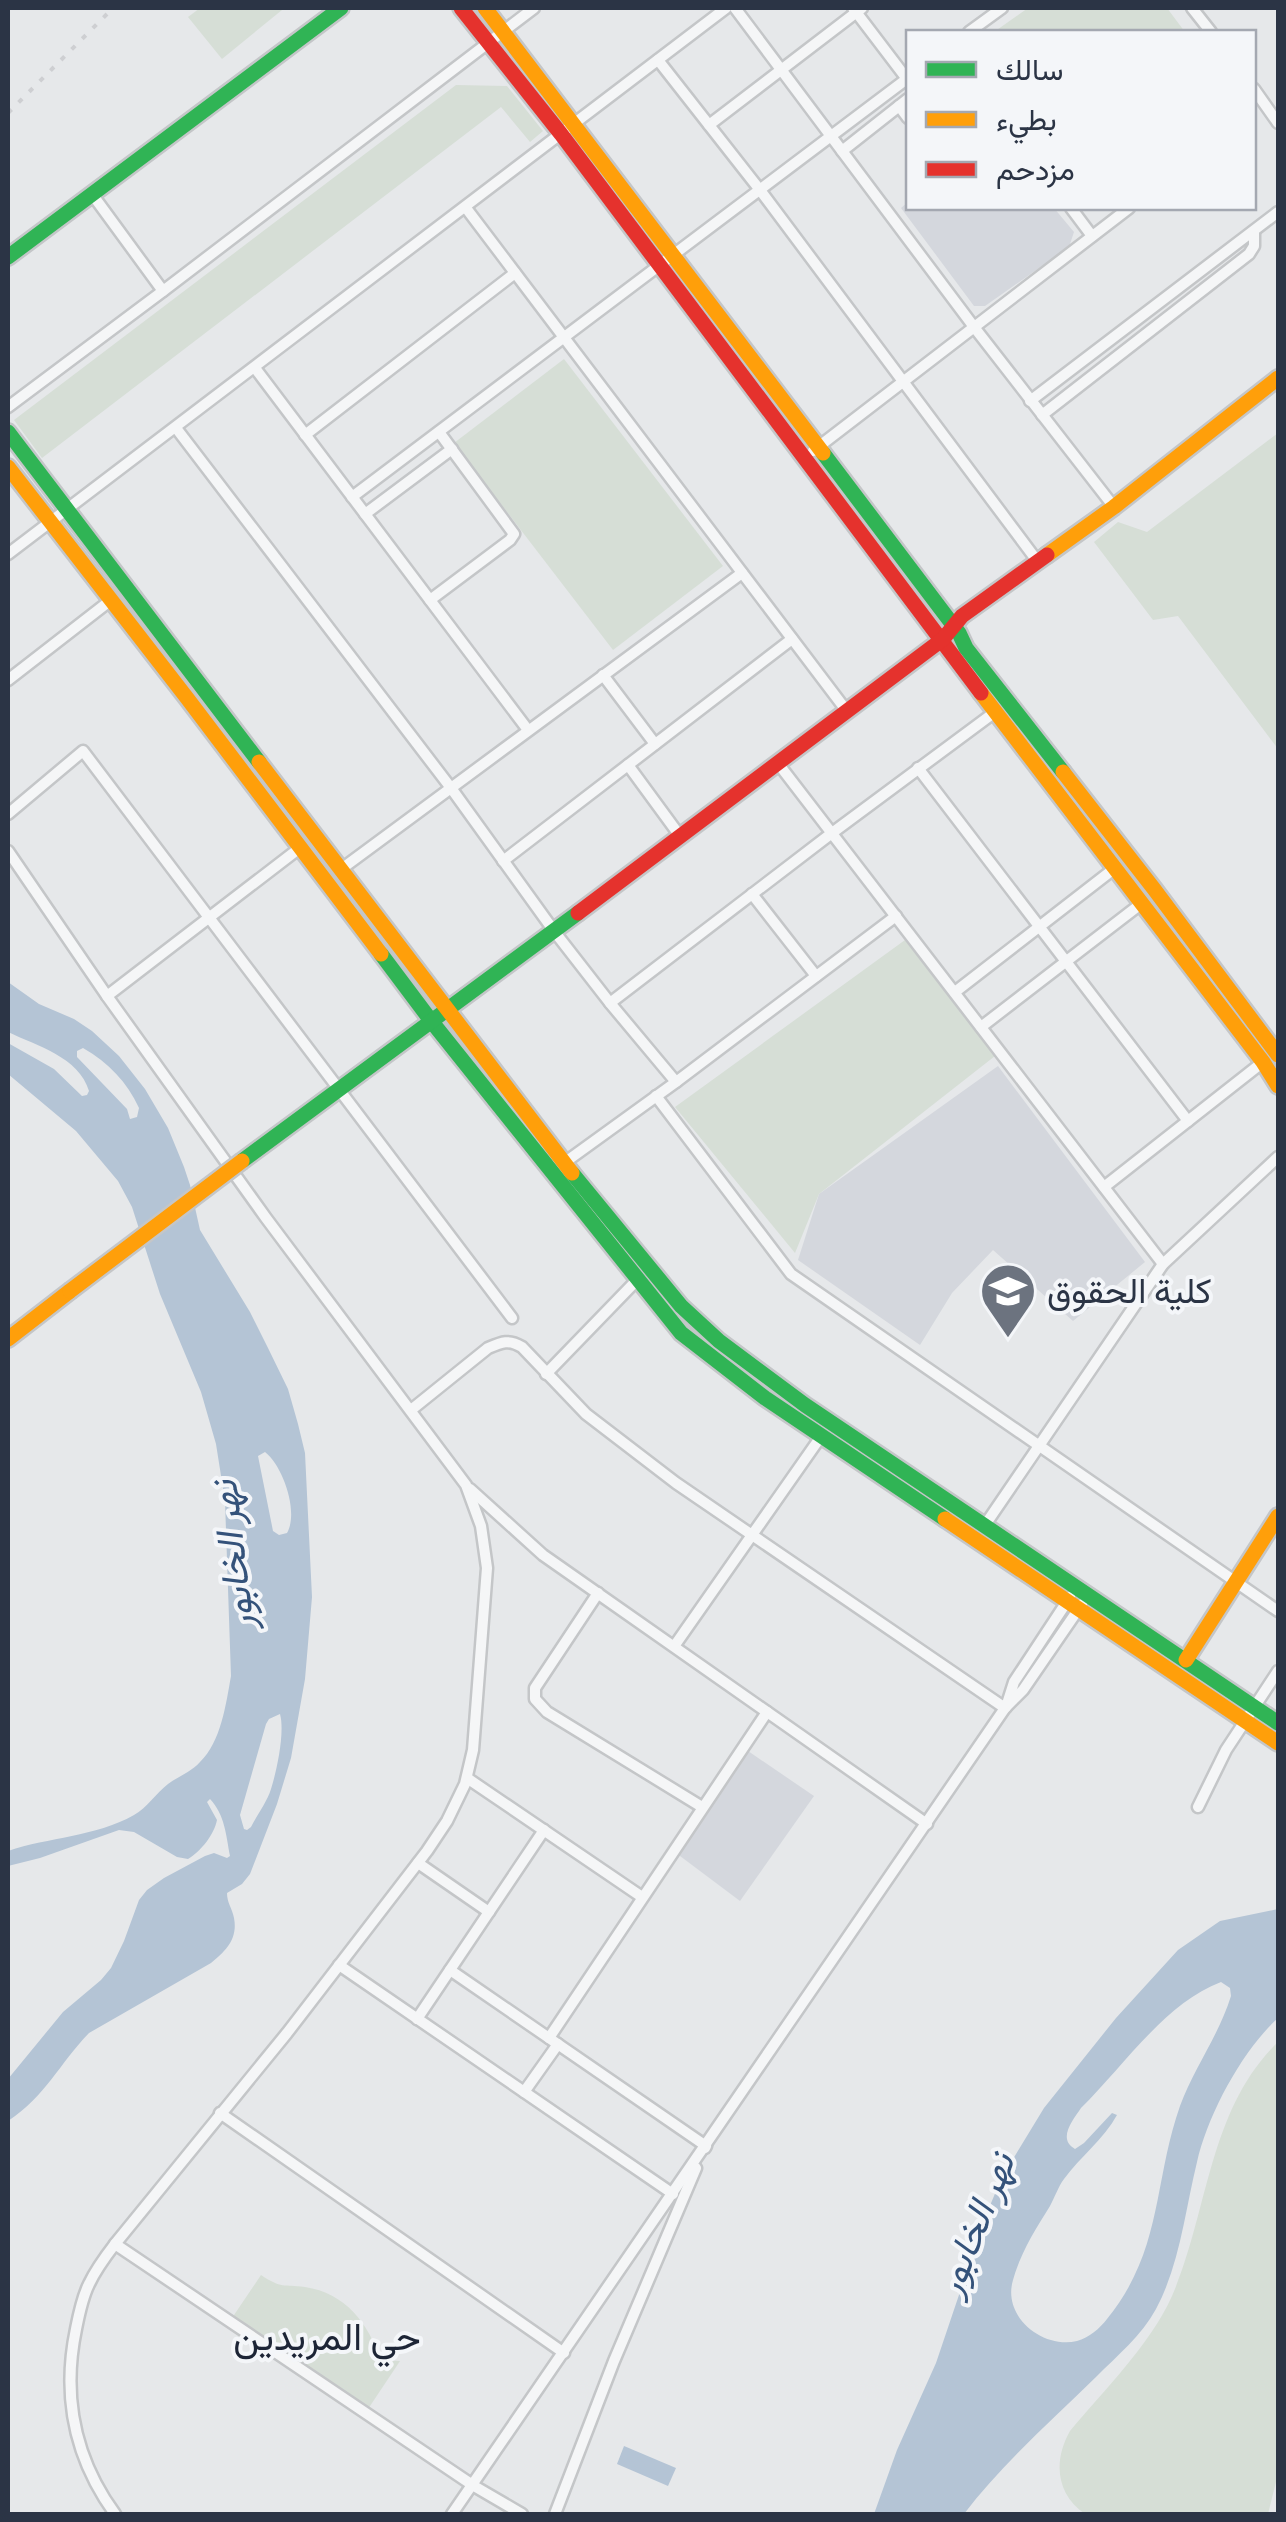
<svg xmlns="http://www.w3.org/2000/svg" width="1286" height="2522" font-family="'Exo 2',Vazirmatn,sans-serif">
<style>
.built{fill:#d4d7dd}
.green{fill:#d6ded6}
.water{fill:#b4c4d5;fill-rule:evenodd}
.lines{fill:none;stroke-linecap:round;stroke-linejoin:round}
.street-casing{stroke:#c4c6c8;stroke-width:15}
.fast-casing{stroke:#c4c6c8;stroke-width:20}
.slow-casing{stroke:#c4c6c8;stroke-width:20}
.jam-casing{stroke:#c4c6c8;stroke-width:20}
.street{stroke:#f5f6f7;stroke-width:10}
.fast{stroke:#30b455;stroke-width:15}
.slow{stroke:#ff9f0a;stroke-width:15}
.jam{stroke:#e5322d;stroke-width:15}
.rail{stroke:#cecfd2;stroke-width:4;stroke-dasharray:5 10;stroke-linecap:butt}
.slow-bridge-casing{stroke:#c4c6c8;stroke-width:20;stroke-linecap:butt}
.slow-bridge{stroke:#ff9f0a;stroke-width:15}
.labels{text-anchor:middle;stroke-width:8;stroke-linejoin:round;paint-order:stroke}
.poi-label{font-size:35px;fill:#2b3445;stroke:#f4f6f9;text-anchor:start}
.water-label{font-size:38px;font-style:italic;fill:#34527a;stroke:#f4f6f9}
.neighbourhood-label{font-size:38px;fill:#1d2536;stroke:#f4f6f9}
</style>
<rect width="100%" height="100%" fill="#e6e8ea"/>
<g class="built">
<polygon points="908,202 908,208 1054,208 1074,232 1069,247 985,306 974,306 901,208"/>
<polygon points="998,1066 1145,1262 1073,1321 993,1250 952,1293 920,1345 798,1260 819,1194"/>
<polygon points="748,1751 814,1796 740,1901 676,1853"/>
</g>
<g class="green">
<polygon points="200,8 280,8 282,10 222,59 188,17"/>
<polygon points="1028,8 1167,8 1185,32 994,32"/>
<polygon points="456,85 507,86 543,131 530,142 501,107 42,458 14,420"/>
<polygon points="564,359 723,566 613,650 454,443"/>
<polygon points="1278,433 1278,749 1178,616 1153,620 1094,542 1118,522 1147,532"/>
<polygon points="905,940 995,1056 819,1194 795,1253 675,1107"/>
<path d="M1278,2042V2474L1268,2514H1085C1056,2494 1053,2461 1070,2431C1104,2390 1150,2345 1172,2296C1209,2211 1208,2110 1278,2042Z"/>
<path d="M261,2275C282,2289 283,2284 305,2287C345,2293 369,2323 380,2360L400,2361L368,2409L232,2318Z"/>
</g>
<g class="water">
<path d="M8,982L39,1004L74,1019L92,1031L119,1056L145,1089L168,1128L184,1167L190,1185L200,1230L250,1312L268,1348L288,1389L298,1424L305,1453L312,1597L305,1679L291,1758L277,1804L250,1874L242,1884L227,1893C227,1903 232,1908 234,1918C238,1939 226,1951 211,1963L89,2033C59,2064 46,2096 8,2121V2079L63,2012L101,1980L111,1968L124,1941L139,1900L147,1890L164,1878L205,1856L214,1853L227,1858L230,1856C226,1835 225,1815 210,1799L207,1802L217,1820C214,1835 201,1851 188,1859L177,1857L134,1832L119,1830L40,1858L8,1866V1851C49,1837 95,1837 134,1815C147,1808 156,1793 168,1784C179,1776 191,1772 200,1762C221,1742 226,1704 231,1676L225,1501L216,1444L201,1392L160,1294L132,1207L118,1181L76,1131L8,1074V1043L54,1069L82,1096L87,1095L89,1091C79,1057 37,1046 8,1032ZM83,1048C109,1063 127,1082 139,1108L137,1117L130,1119L127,1109L77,1057V1051ZM265,1452C283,1466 299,1512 287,1533L279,1535L273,1531L258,1456ZM280,1714C285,1732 277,1770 271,1789C267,1802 257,1815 251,1827L247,1830L244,1829L240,1815L266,1724L269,1719Z"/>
<path d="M1278,1909V2018C1242,2051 1208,2114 1197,2162C1185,2211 1180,2264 1156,2309C1142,2335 1117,2356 1096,2377C1052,2420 1001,2465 964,2514H874L897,2450L936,2363L986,2215L1002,2177L1044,2108L1116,2018L1178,1950L1220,1921ZM1221,1982L1230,1988L1231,1996C1219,2035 1194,2068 1180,2106C1153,2183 1163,2250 1107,2319C1100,2328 1089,2338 1077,2341C1043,2349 1002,2317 1013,2280C1021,2252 1035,2230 1050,2206C1055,2197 1058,2187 1064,2179C1080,2157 1104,2139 1117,2115L1112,2113L1084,2143L1075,2149C1057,2139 1073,2120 1081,2108C1123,2067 1165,2003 1221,1982Z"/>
<polygon points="624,2446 676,2468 668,2486 617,2464"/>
</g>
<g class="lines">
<g class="street-casing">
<g id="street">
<polyline points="735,8 974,327 1114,507"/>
<polyline points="853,8 907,79"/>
<polyline points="1192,8 1211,32"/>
<polyline points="969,32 1002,8"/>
<polyline points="658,60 760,190 1038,562"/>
<polyline points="1254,89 1278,123"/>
<polyline points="899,106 908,118"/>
<polyline points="709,125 862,8"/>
<polyline points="842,151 908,99"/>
<polyline points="92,194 163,291"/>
<polyline points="466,208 846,710"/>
<polyline points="1071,208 1092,236"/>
<polyline points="255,368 528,730"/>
<polyline points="1030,401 1278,212"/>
<polyline points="8,407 163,291 534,8"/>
<polyline points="1042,415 1249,254 1254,246 1254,231"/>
<polyline points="176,428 451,788 554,931 610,1003 676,1082"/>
<polyline points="305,435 515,273"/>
<polyline points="813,451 1129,208"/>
<polyline points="352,497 908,78"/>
<polyline points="365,514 452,449"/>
<polyline points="8,554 726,8"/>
<polyline points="430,600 510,540 514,534 439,432"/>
<polyline points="603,675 655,744"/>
<polyline points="8,680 111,600"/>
<polyline points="777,762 1163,1264"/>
<polyline points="628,765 680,836"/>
<polyline points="918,768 1188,1121"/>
<polyline points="8,814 83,751 512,1318"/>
<path d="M8,851L107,996L266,1218L466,1485L481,1526L487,1568L473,1750L465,1784L447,1821L427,1851L287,2033L115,2244C105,2257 96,2269 89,2284C82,2298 79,2314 76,2329C62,2396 75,2459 115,2514"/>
<polyline points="503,861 792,639"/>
<polyline points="340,870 742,573"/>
<polyline points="752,894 816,976"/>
<polyline points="955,992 1115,868"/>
<polyline points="107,996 301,847"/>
<polyline points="610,1003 832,833 995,712"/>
<polyline points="981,1027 1142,903"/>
<polyline points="656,1096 791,1274 1278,1611"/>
<polyline points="564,1163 676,1082 896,916"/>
<polyline points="1104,1187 1263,1062"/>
<polyline points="546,1374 637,1280"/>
<path d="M411,1410L488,1348C502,1342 509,1339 522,1347L586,1414L676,1483L1005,1708"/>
<polyline points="470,1489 543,1555 927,1824"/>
<polyline points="985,1525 1163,1264 1278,1157"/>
<polyline points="598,1593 535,1688 535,1699 547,1712 702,1807"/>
<polyline points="675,1645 822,1435"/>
<polyline points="1006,1707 1014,1682 1070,1597"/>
<polyline points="467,1778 642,1897"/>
<polyline points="1198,1807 1226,1750 1278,1671"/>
<polyline points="418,1863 489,1912"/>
<polyline points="339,1965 673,2194"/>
<polyline points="450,1970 706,2146 705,2148"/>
<polyline points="417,2019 544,1830"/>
<polyline points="549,2038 767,1712"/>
<polyline points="524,2092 558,2044"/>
<polyline points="220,2113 564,2353"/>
<polyline points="115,2244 474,2486 522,2514"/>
<polyline points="452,2514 1005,1708 1023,1690 1082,1604"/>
<polyline points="555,2514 614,2361 696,2168"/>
</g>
</g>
<g class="fast-casing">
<g id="fast">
<polyline points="8,257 341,8"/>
<polyline points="8,432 259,762"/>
<polyline points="823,453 959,633 966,648 1063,772"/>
<polyline points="381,954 432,1022 681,1333 765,1398 945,1519"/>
<polyline points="242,1161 578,913"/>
<polyline points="572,1173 681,1306 719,1341 805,1405 1278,1723"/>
</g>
</g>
<g class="slow-casing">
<g id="slow">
<polyline points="485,8 823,453"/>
<polyline points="8,467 187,698 381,954"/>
<polyline points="1047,555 1114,507 1278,378"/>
<polyline points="981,693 1263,1062 1278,1086"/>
<polyline points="259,762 572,1173"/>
<polyline points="1063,772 1154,889 1278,1055"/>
<polyline points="8,1339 70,1291"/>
<polyline points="945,1519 1278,1743"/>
<polyline points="1186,1660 1278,1516"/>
</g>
</g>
<g class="jam-casing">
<g id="jam">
<polyline points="461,8 561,134 981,693"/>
<polyline points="578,913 943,639 962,616 1047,555"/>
</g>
</g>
<use href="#street" class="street"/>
<use href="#fast" class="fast"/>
<use href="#slow" class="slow"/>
<use href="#jam" class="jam"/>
<polyline class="rail" points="8,113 113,8"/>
<g class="slow-bridge-casing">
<polyline id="slow-bridge" points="70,1291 242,1161"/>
</g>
<use href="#slow-bridge" class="slow-bridge"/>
</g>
<defs>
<g id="university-pin" transform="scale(2.875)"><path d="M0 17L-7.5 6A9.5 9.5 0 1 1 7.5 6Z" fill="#6c737f" stroke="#f4f6f9"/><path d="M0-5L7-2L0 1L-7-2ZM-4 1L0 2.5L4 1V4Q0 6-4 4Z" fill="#fff"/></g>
</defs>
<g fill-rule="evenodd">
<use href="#university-pin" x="1008" y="1291"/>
</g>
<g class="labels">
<g class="poi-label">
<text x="1047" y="1303">كلية الحقوق</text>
</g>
<g class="water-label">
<text transform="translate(232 1555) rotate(-97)" y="13">نهر الخابور</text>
<text transform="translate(975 2224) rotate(-68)" y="13">نهر الخابور</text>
</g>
<g class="neighbourhood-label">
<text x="327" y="2350">حي المريدين</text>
</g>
</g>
<rect width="1286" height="2522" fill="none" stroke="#2b3445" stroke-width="20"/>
<rect x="906" y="30" width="350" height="180" fill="#f4f6f9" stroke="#a4a8b1" stroke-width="2.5"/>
<rect x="926" y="62" width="50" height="15" fill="#30b455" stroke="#a4a8b1" stroke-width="2.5"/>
<text x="996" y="80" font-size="30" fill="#2b3445">سالك</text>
<rect x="926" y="112" width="50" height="15" fill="#ff9f0a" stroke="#a4a8b1" stroke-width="2.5"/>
<text x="996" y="130" font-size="30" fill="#2b3445">بطيء</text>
<rect x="926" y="162" width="50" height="15" fill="#e5322d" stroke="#a4a8b1" stroke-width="2.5"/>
<text x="996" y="180" font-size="30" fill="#2b3445">مزدحم</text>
</svg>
